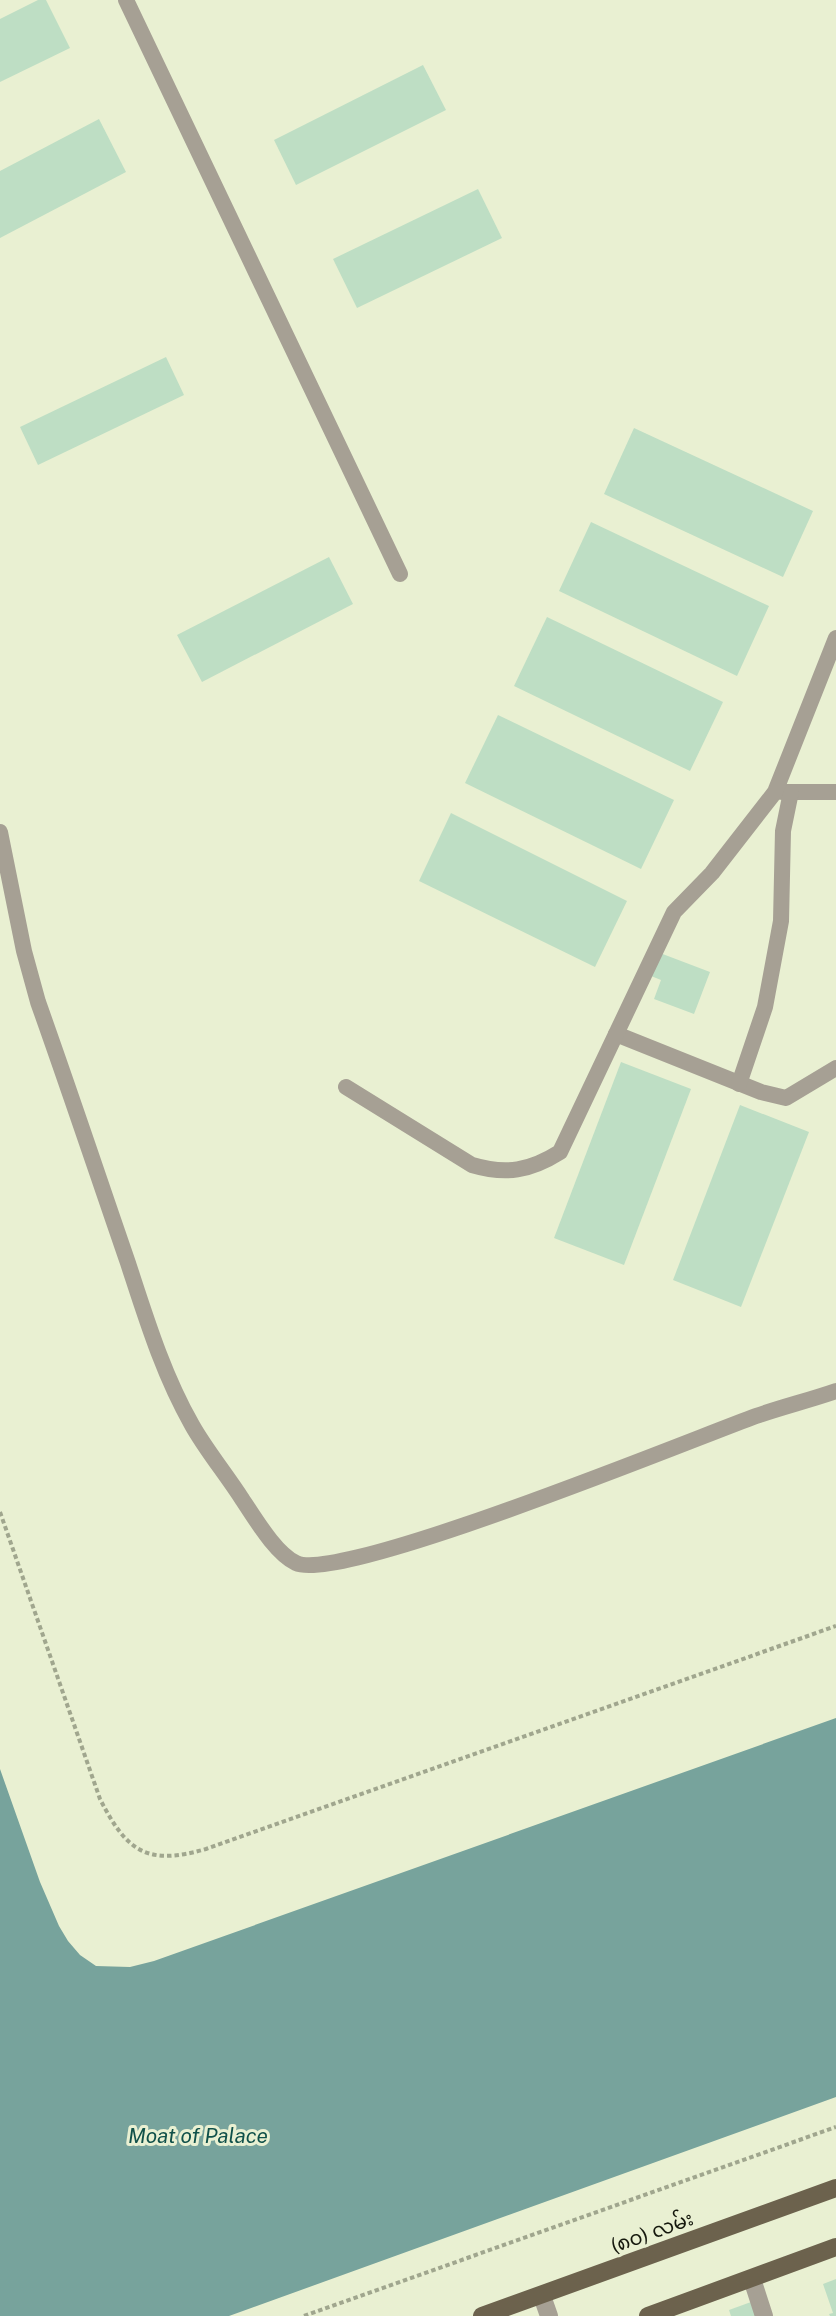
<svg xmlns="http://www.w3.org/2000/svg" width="836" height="2316" font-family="'Public Sans','Noto Sans Myanmar',sans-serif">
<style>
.water{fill:#77a39c}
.building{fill:#bedec4}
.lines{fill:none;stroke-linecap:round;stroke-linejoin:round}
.path{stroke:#a0a68e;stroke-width:4;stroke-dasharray:4.5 3;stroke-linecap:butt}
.service{stroke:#a6a094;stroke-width:16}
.minor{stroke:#a6a094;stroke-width:18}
.primary{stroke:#6c624d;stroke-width:18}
.labels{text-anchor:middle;stroke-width:6;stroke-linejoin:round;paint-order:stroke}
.street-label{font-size:20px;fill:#15180d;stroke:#e9f0d2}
.water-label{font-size:21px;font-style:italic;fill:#11514a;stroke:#e9f0d2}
</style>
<rect width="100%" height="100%" fill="#e9f0d2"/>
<polygon class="water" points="836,1718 836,2097 229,2316 0,2316 0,1769 40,1882 59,1926 68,1941 80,1955 96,1966 130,1967 154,1961"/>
<g class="building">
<polygon points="38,0 46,0 70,48 0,82 0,19"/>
<polygon points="423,65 446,110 296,185 274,140"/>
<polygon points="99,119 126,172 0,238 0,171"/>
<polygon points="478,189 502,238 357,308 333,259"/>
<polygon points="166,357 184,395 38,465 20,427"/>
<polygon points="634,428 813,511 783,577 604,494"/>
<polygon points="591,522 769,606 737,676 559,591"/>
<polygon points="329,557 353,604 202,682 177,635"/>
<polygon points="547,617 723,702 690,771 514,686"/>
<polygon points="498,715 674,800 641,869 465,783"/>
<polygon points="451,813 627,901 595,967 419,881"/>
<polygon points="660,953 710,972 694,1014 654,999 661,980 651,976"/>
<polygon points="621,1062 691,1089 624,1265 554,1238"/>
<polygon points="740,1105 809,1132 741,1307 673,1280"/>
<polygon points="836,2279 836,2316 830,2316 829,2314 833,2313 823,2284"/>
<polygon points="751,2302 757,2316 731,2316 729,2310"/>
</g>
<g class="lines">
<g class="path">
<path d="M0,1512L100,1799C127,1852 147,1866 206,1849L836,1626"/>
<polyline points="304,2316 836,2127"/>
</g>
<g class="service">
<polyline points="126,0 400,574"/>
<polyline points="782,792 836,792"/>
<path d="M0,832L24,951L38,1002C69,1089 98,1176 128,1263C146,1318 163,1374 192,1425C206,1450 226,1474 242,1499C255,1518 275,1553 296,1563C341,1584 690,1440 756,1416C782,1407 810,1400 836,1391"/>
<polyline points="616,1034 761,1092 786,1098 836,1068"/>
<polyline points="739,1084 765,1007 781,921 783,831 791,792"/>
<path d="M346,1087L472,1165C506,1175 530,1171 560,1152L674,912L712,873L775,792L836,638"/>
</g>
<g class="minor">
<polyline points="752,2279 764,2316"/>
<polyline points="542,2296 549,2316"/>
</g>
<g class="primary">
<polyline points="482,2316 836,2188"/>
<polyline points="648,2316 836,2247"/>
</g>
</g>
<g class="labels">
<g class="street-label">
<text transform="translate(652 2232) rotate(-20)" y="7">(၈၀) လမ်း</text>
</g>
<g class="water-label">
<text x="198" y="2143">Moat of Palace</text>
</g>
</g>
</svg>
